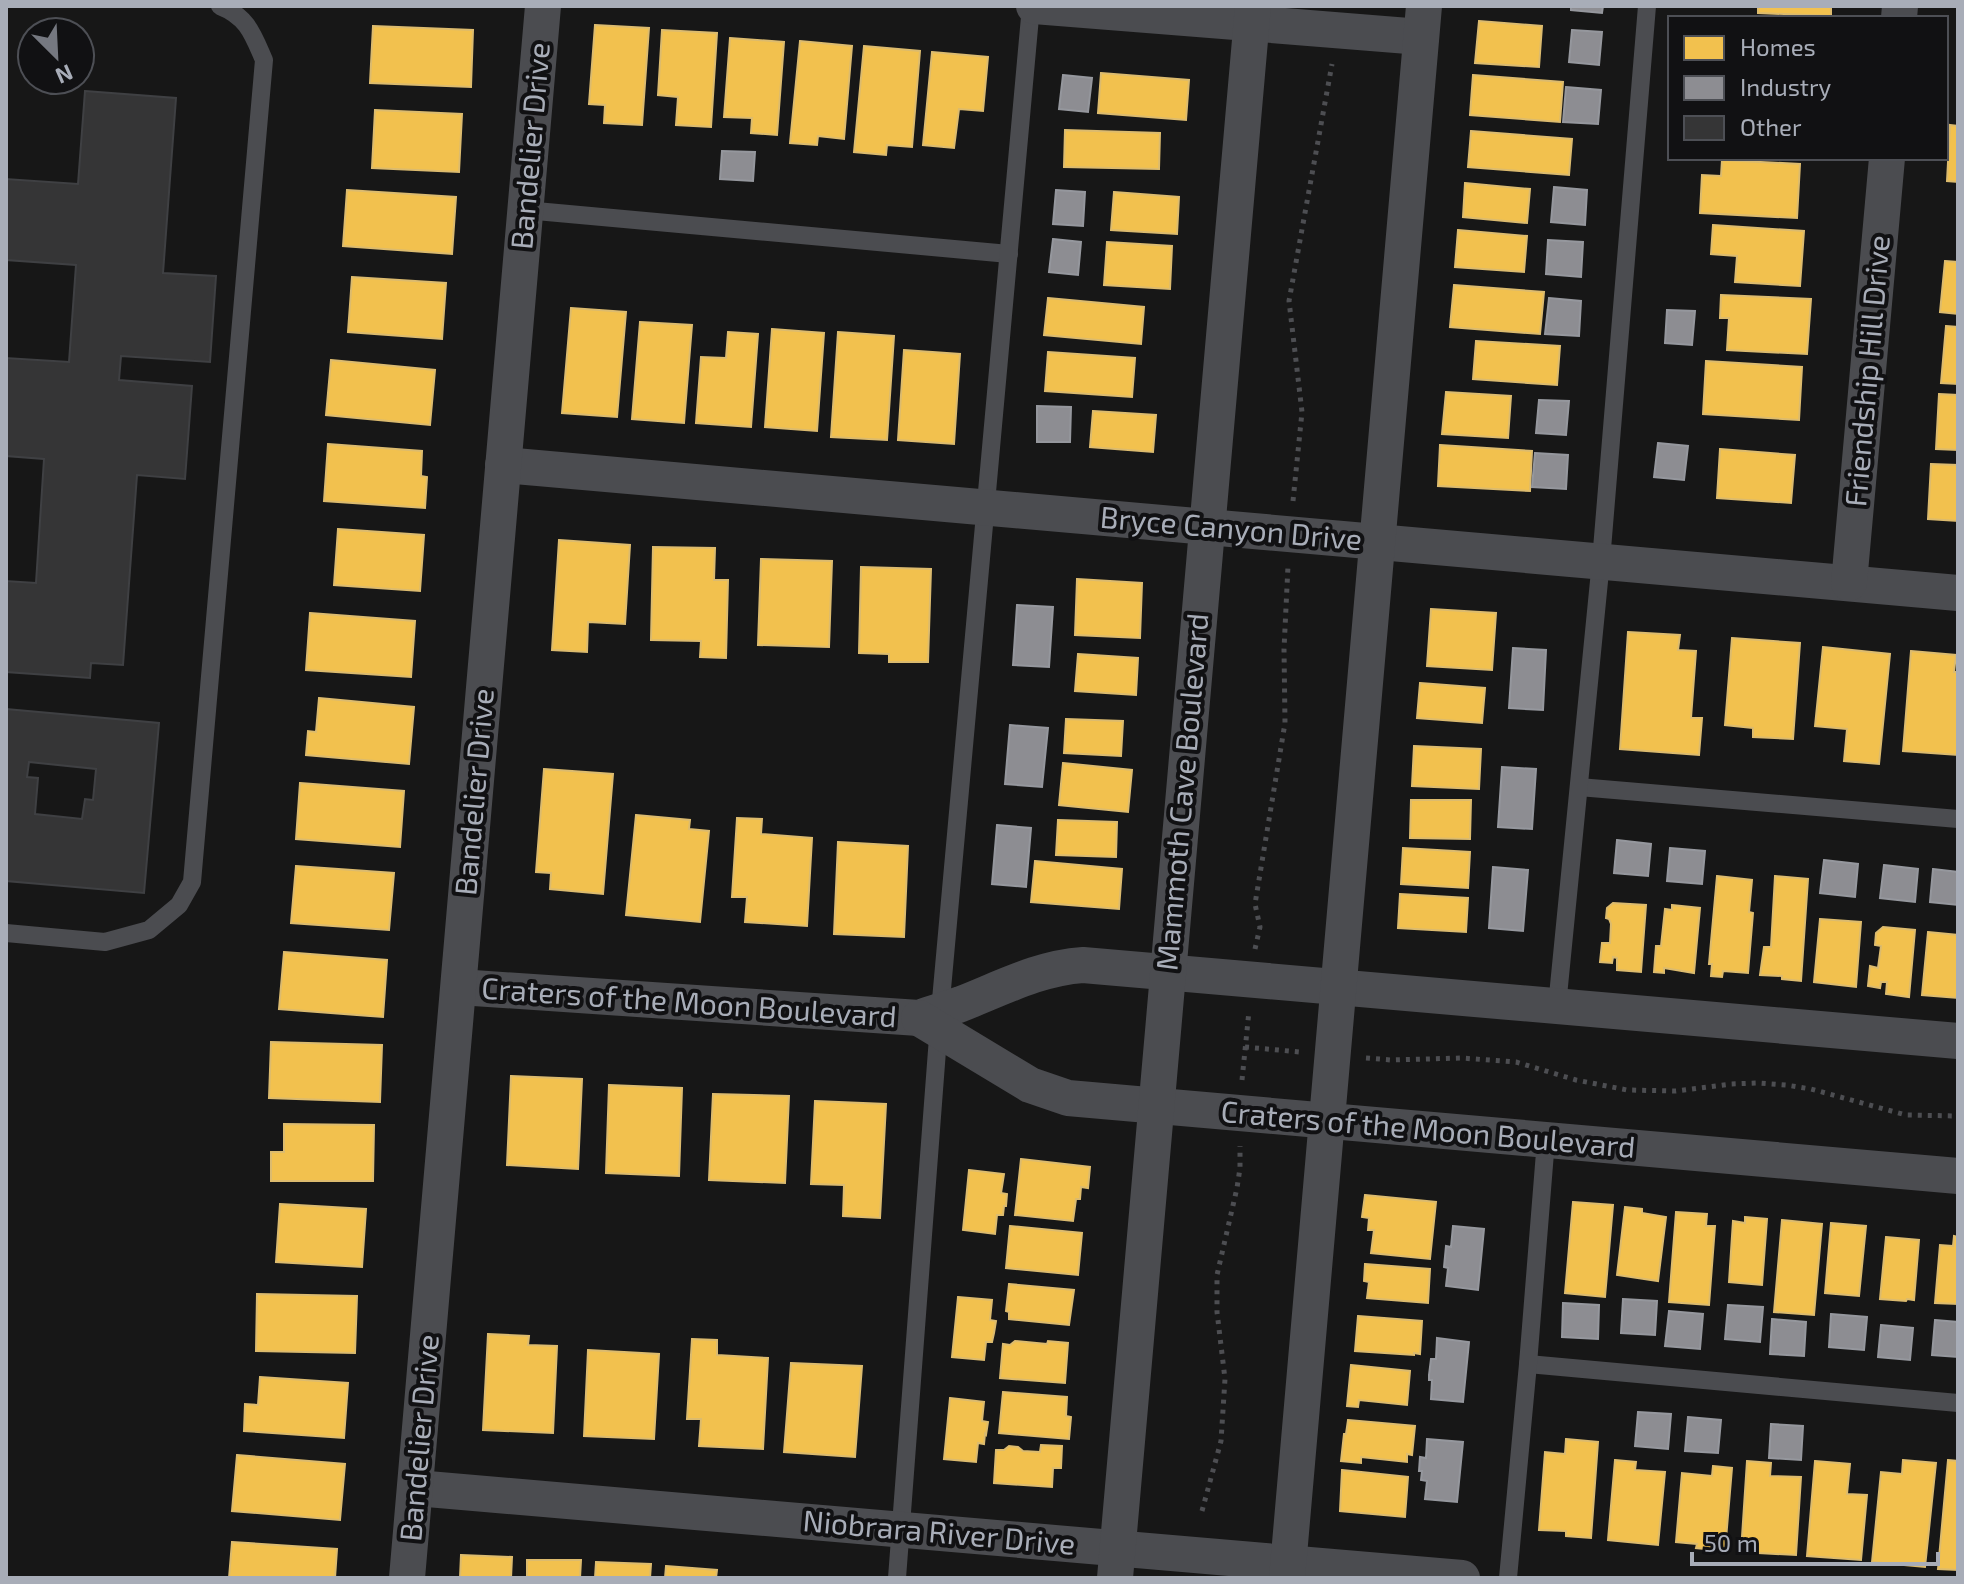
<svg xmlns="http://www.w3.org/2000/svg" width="1964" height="1584" font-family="'Exo 2',sans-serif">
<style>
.homes{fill:#f2c14e;stroke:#dcbb6e;stroke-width:2}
.industry{fill:#8d8d92;stroke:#95979d;stroke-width:2}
.building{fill:#353536;stroke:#3f4043;stroke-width:2;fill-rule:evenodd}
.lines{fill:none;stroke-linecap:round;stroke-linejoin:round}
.path{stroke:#4d4e52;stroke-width:5;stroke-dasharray:4 6;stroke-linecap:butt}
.lane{stroke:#4b4c50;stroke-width:18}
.street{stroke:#4b4c50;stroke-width:36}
.labels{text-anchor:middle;stroke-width:8;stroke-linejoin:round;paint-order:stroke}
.street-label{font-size:30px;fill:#a8adb8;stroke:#111113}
</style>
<rect width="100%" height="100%" fill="#171717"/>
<g class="homes">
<polygon points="1758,6 1831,6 1831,16 1758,13"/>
<polygon points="1479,21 1542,26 1539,67 1475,63"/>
<polygon points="595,25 649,28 642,125 604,123 605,105 589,104"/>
<polygon points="373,26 473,30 471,87 370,83"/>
<polygon points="662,30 717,33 711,127 676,125 678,97 658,95"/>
<polygon points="730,38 784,42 777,135 751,133 752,118 724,117"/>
<polygon points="800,41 852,46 844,139 818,136 817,145 790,143"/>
<polygon points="864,46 920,51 912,147 887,145 886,155 854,152"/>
<polygon points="932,52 988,57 983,111 959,109 954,148 923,145"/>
<polygon points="1101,73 1189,80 1186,120 1098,113"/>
<polygon points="1473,75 1563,82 1560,122 1470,115"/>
<polygon points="375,110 462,114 459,172 372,168"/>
<polygon points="1950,125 1958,126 1958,182 1947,181"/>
<polygon points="1065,130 1160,133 1159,169 1064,167"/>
<polygon points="1471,131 1572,139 1569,175 1468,167"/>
<polygon points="1722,160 1800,164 1797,218 1700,213 1702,175 1721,176"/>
<polygon points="1465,183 1530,189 1527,223 1463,217"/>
<polygon points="347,190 456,197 452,254 343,246"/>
<polygon points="1114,192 1179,197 1177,234 1111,230"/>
<polygon points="1713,225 1804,231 1800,286 1735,282 1737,256 1711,254"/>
<polygon points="1458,230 1527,236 1524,272 1455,267"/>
<polygon points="1107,242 1172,246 1170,289 1104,285"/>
<polygon points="1945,261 1958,262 1958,314 1940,312"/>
<polygon points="352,277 446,283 442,339 348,332"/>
<polygon points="1454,285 1544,292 1540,334 1450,327"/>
<polygon points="1721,295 1811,299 1807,354 1727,350 1729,318 1720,318"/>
<polygon points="1048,298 1144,307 1141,344 1044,335"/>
<polygon points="571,308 626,312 617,417 562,413"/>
<polygon points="640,322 692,325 684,423 632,419"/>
<polygon points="1946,326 1958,327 1958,384 1941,383"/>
<polygon points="772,329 824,333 817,431 765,427"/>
<polygon points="728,332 758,334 751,427 696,423 701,357 726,358"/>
<polygon points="838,332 894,336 887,440 831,437"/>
<polygon points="1476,341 1560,346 1557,385 1473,379"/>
<polygon points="904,350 960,354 954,444 898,440"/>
<polygon points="1048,352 1135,358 1132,397 1045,391"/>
<polygon points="331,360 435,370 430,425 326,415"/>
<polygon points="1706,361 1802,367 1799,420 1703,414"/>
<polygon points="1446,392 1511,396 1508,438 1442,434"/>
<polygon points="1939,394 1958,395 1958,450 1936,449"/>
<polygon points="1093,411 1156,415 1153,452 1090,447"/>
<polygon points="328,444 422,451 421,476 427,477 425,508 324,501"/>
<polygon points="1440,445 1532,451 1530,491 1438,486"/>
<polygon points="1720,449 1795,455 1791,503 1717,498"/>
<polygon points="1931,464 1958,465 1958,521 1928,519"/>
<polygon points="338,529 424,535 420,591 334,585"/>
<polygon points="559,540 630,545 625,624 588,622 587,652 552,650"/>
<polygon points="653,547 715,548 714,580 728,580 726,658 700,657 701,641 651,640"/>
<polygon points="761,559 832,561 829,647 758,645"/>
<polygon points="861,567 931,569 928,662 889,662 889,654 859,653"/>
<polygon points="1077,579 1142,583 1140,638 1075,635"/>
<polygon points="1431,609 1496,613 1492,670 1427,666"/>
<polygon points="310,613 415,621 411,677 306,670"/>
<polygon points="1628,632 1680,635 1678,650 1696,651 1691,718 1702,718 1699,755 1620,749"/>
<polygon points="1732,638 1800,643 1793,739 1753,737 1753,728 1725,725"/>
<polygon points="1823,647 1890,654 1879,764 1844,761 1847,729 1815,726"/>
<polygon points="1911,651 1956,655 1954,672 1958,672 1958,755 1903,751"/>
<polygon points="1078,654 1138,658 1136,695 1075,691"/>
<polygon points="1420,683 1485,688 1482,723 1417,718"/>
<polygon points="319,698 414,707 409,764 306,755 308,731 316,732"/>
<polygon points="1066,719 1123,721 1121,756 1064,753"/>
<polygon points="1414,746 1481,749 1479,789 1412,786"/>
<polygon points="1063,763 1132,770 1128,812 1059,805"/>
<polygon points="544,769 613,774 603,894 550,889 551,873 536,872"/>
<polygon points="300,783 404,791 400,847 296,839"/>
<polygon points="1411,800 1471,800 1470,839 1410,838"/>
<polygon points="636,815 690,820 689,829 709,831 700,922 626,915"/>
<polygon points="737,818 762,819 761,834 812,838 807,926 745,922 747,897 732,897"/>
<polygon points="1058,820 1117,822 1116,857 1056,855"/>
<polygon points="838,842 908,846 904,937 834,934"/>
<polygon points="1403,848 1470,852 1468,888 1401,884"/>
<polygon points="1035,861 1122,869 1119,909 1031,902"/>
<polygon points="296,866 394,873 389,930 291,923"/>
<polygon points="1717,876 1752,880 1749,912 1753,913 1748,973 1723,971 1722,977 1711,976 1712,964 1709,964"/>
<polygon points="1775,876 1808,879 1801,981 1782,979 1782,976 1760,975 1764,947 1771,947"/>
<polygon points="1400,894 1468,898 1466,932 1398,928"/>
<polygon points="1613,903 1646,905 1641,972 1617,970 1617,958 1613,957 1612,963 1600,962 1602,943 1610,943 1611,924 1609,919 1606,918 1607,908"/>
<polygon points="1672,905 1700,908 1694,973 1664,968 1664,973 1654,972 1656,946 1661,946 1665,909 1672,910"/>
<polygon points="1820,919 1861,922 1856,987 1814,982"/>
<polygon points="1883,927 1915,930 1909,997 1886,994 1887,982 1881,982 1880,988 1868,986 1870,966 1878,968 1881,946 1875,945 1876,933"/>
<polygon points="1928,932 1958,935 1958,998 1922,995"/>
<polygon points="284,952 387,960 383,1017 279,1009"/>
<polygon points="271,1042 382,1045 380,1102 269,1098"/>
<polygon points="511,1076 582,1079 578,1169 507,1165"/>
<polygon points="609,1085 682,1088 679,1176 606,1173"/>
<polygon points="713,1094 789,1096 785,1183 709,1180"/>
<polygon points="815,1101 886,1104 880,1218 843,1216 844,1185 811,1184"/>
<polygon points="284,1124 374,1125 373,1181 271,1181 271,1152 284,1152"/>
<polygon points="1021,1159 1090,1167 1088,1188 1081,1187 1080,1199 1076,1199 1073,1221 1015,1215"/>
<polygon points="969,1170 1004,1174 1001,1193 1007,1194 1006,1206 1004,1206 1003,1215 997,1215 995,1234 963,1230"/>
<polygon points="1365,1195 1436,1202 1430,1259 1371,1253 1374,1230 1368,1230 1369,1218 1362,1217"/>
<polygon points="1573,1202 1613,1205 1605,1297 1565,1293"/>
<polygon points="280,1204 366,1209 362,1267 276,1262"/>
<polygon points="1625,1207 1642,1209 1642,1213 1666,1217 1658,1281 1617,1275"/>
<polygon points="1676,1212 1707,1214 1706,1226 1715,1226 1709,1305 1669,1302"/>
<polygon points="1745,1217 1767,1219 1762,1285 1729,1282 1733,1221 1745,1223"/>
<polygon points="1782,1220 1822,1224 1814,1315 1774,1312"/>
<polygon points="1831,1223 1866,1226 1859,1296 1825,1293"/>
<polygon points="1010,1226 1082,1233 1078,1275 1006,1268"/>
<polygon points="1954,1236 1958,1237 1958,1304 1935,1303 1940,1245 1953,1246"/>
<polygon points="1886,1237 1919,1240 1914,1300 1907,1299 1906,1301 1880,1299"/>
<polygon points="1365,1264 1430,1269 1428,1303 1367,1298 1369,1282 1364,1281"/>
<polygon points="1009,1284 1074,1290 1069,1325 1009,1319 1009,1312 1006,1311"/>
<polygon points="257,1294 357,1296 355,1353 256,1351"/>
<polygon points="958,1297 992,1300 990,1320 996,1321 994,1333 992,1342 986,1342 984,1360 952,1357"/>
<polygon points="1358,1316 1422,1321 1420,1354 1414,1353 1414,1355 1355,1351"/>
<polygon points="488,1334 529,1336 528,1345 557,1346 553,1433 483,1430"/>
<polygon points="692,1339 717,1340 717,1355 768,1358 763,1449 699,1446 701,1419 687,1419"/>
<polygon points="1015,1341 1047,1344 1048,1341 1068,1343 1065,1383 1000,1378 1003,1344 1010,1345"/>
<polygon points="588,1350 659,1354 654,1439 584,1436"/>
<polygon points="791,1363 862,1366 855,1457 784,1452"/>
<polygon points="1351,1365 1410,1371 1407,1405 1359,1400 1358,1407 1347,1406"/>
<polygon points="260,1377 348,1383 344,1438 244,1431 245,1404 258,1405"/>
<polygon points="1003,1392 1067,1397 1066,1416 1071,1417 1069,1439 999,1433"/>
<polygon points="950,1398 984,1402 982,1421 988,1422 986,1435 985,1434 984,1444 978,1443 976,1462 944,1459"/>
<polygon points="1348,1420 1415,1426 1412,1455 1407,1454 1407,1462 1361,1457 1361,1463 1341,1461 1344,1434 1346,1434"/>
<polygon points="1566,1439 1598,1442 1591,1538 1566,1536 1566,1531 1539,1530 1545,1452 1565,1454"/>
<polygon points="1041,1445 1062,1446 1061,1468 1053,1468 1052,1487 994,1483 996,1450 1004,1450 1009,1446 1018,1447 1023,1451 1040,1452"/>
<polygon points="237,1455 345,1464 340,1520 232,1511"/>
<polygon points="1615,1460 1636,1462 1635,1470 1665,1472 1658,1545 1608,1540"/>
<polygon points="1903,1460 1936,1463 1925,1567 1872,1562 1881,1472 1902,1474"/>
<polygon points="1948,1460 1958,1461 1958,1570 1938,1569"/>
<polygon points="1747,1461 1771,1463 1770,1476 1801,1477 1796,1555 1741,1552"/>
<polygon points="1815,1461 1850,1464 1847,1494 1867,1495 1861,1560 1807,1556"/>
<polygon points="1713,1466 1732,1468 1725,1551 1696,1548 1697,1544 1676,1542 1682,1473 1712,1476"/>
<polygon points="1342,1470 1408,1477 1405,1517 1340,1511"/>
<polygon points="232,1542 337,1549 335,1578 229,1578"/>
<polygon points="461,1555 512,1557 511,1578 460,1578"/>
<polygon points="527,1560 581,1560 580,1578 527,1578"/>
<polygon points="596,1562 651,1564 650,1578 595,1578"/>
<polygon points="666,1566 717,1570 716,1578 665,1578"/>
</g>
<g class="industry">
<polygon points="1571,6 1603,6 1602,13 1571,10"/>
<polygon points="1572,30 1602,32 1599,65 1569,62"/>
<polygon points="1063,75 1092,78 1088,112 1059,109"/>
<polygon points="1566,87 1601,90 1598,124 1563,122"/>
<polygon points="722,151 755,152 753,181 720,179"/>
<polygon points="1554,187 1587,190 1585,225 1551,222"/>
<polygon points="1056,190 1085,192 1083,226 1053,224"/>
<polygon points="1053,239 1081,242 1078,275 1049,272"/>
<polygon points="1548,240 1583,242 1581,277 1546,274"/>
<polygon points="1549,298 1581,301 1579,336 1545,334"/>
<polygon points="1667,310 1695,311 1692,345 1665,343"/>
<polygon points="1539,400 1569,401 1566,435 1536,433"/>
<polygon points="1037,406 1071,407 1070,442 1037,442"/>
<polygon points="1658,443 1688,446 1684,480 1654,477"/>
<polygon points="1535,453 1568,455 1566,489 1532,487"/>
<polygon points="1017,605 1053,607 1049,667 1013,665"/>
<polygon points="1513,648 1546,650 1543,710 1509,708"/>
<polygon points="1010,725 1048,728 1042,787 1005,784"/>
<polygon points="1502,767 1536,769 1532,829 1498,827"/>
<polygon points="997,825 1031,828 1026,887 992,884"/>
<polygon points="1617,840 1651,844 1648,876 1614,873"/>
<polygon points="1670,848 1705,851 1702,884 1667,881"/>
<polygon points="1824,860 1858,864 1855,897 1820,893"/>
<polygon points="1884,865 1918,869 1915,902 1880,898"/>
<polygon points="1493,867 1528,870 1523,931 1489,928"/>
<polygon points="1933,869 1958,872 1958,905 1930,902"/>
<polygon points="1453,1226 1484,1229 1478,1290 1446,1286 1448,1268 1444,1267 1446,1246 1451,1247"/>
<polygon points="1623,1299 1657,1301 1655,1335 1621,1333"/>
<polygon points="1563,1303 1599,1305 1598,1339 1562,1337"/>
<polygon points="1728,1305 1763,1307 1760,1342 1725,1339"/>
<polygon points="1669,1311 1703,1314 1700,1349 1665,1346"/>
<polygon points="1831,1314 1867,1317 1864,1350 1829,1347"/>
<polygon points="1772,1319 1806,1322 1804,1356 1770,1354"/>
<polygon points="1935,1320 1958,1322 1958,1357 1932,1355"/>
<polygon points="1881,1325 1913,1328 1910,1360 1878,1357"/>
<polygon points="1437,1338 1469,1342 1463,1402 1431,1399 1432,1380 1429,1380 1429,1375 1431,1359 1436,1359"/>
<polygon points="1638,1412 1671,1414 1668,1449 1635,1446"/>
<polygon points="1688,1417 1721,1420 1718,1453 1685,1451"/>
<polygon points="1771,1424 1803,1426 1801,1460 1769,1458"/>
<polygon points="1427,1439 1463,1442 1457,1502 1425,1499 1427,1481 1421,1480 1422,1471 1419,1471 1420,1457 1426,1458"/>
</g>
<g class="building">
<polygon points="85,91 176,98 163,273 216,276 210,362 121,356 119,380 192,386 185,479 137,475 123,665 91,663 90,678 6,672 6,581 36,583 44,459 6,456 6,358 69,362 76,265 6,260 6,179 78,184"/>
<path d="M6,709L159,723L144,893L6,881ZM29,762L96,769L93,800L85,799L82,819L35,814L38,778L27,777Z"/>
</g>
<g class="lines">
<g class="path">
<polyline points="1293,501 1302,412 1289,301 1332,64"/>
<polyline points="1255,949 1260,927 1255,904 1285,723 1284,649 1288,566"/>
<polyline points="1245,1047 1300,1052"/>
<polyline points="1366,1058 1391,1060 1461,1058 1516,1062 1576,1080 1627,1090 1676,1091 1731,1084 1759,1083 1786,1085 1811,1089 1906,1115 1958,1116"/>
<polyline points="1242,1080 1249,1011"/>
<polyline points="1202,1511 1221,1441 1225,1379 1217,1312 1217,1275 1237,1188 1240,1168 1240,1146"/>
</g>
<g class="lane">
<polyline points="525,210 1009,254"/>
<polyline points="1579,787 1958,819"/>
<path d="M6,933L105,942L149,930L179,905L192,882L264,60C253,35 248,17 220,6"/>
<polyline points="1557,1006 1601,561 1647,6"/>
<polyline points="1528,1364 1958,1403"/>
<polyline points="897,1578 940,1011 1031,6"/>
<polyline points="1508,1578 1528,1364 1546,1140"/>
</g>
<g class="street">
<polyline points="1034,6 1421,37"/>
<polyline points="1899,18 1900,6"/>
<polyline points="503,465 1958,593"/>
<polyline points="1849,583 1887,158"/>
<path d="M459,987L919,1018C933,1013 947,1009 961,1004C1002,988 1039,968 1083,965L1958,1041"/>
<polyline points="919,1018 1030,1085 1068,1098 1958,1176"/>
<polyline points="416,1488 1462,1578"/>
<polyline points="407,1578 543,6"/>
<polyline points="1115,1578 1253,6"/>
<polyline points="1287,1578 1424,6"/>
</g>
</g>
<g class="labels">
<g class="street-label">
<text transform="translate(531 146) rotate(-85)" y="10">Bandelier Drive</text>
<text transform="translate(1868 371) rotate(-85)" y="10">Friendship Hill Drive</text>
<text transform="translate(1231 529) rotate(5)" y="10">Bryce Canyon Drive</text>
<text transform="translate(475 792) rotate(-85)" y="10">Bandelier Drive</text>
<text transform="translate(1183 792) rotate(-85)" y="10">Mammoth Cave Boulevard</text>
<text transform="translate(689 1003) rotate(4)" y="10">Craters of the Moon Boulevard</text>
<text transform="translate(1428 1130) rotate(5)" y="10">Craters of the Moon Boulevard</text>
<text transform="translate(420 1438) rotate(-85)" y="10">Bandelier Drive</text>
<text transform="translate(939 1533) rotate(5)" y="10">Niobrara River Drive</text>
</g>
</g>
<rect width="1964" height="1584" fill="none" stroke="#a8adb8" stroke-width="16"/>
<rect x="1668" y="16" width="280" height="144" fill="#111113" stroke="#4d4f55" stroke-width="2"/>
<rect x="1684" y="36" width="40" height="24" fill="#f2c14e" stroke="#4d4f55" stroke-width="2"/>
<text x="1740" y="56" font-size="24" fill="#a8adb8">Homes</text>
<rect x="1684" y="76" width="40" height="24" fill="#8d8d92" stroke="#4d4f55" stroke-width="2"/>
<text x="1740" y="96" font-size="24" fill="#a8adb8">Industry</text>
<rect x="1684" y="116" width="40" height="24" fill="#353536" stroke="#4d4f55" stroke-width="2"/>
<text x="1740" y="136" font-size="24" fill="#a8adb8">Other</text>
<g transform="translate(56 56) rotate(156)"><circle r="38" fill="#111113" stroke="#4d4f55" stroke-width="2"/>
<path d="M0-6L14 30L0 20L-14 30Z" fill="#757880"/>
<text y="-12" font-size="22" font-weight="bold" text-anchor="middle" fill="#a8adb8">N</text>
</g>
<path d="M1692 1552v12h246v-12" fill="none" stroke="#a8adb8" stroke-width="4"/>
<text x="1704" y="1552" font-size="24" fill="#a8adb8" stroke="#111113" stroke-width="6" paint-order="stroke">50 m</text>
</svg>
